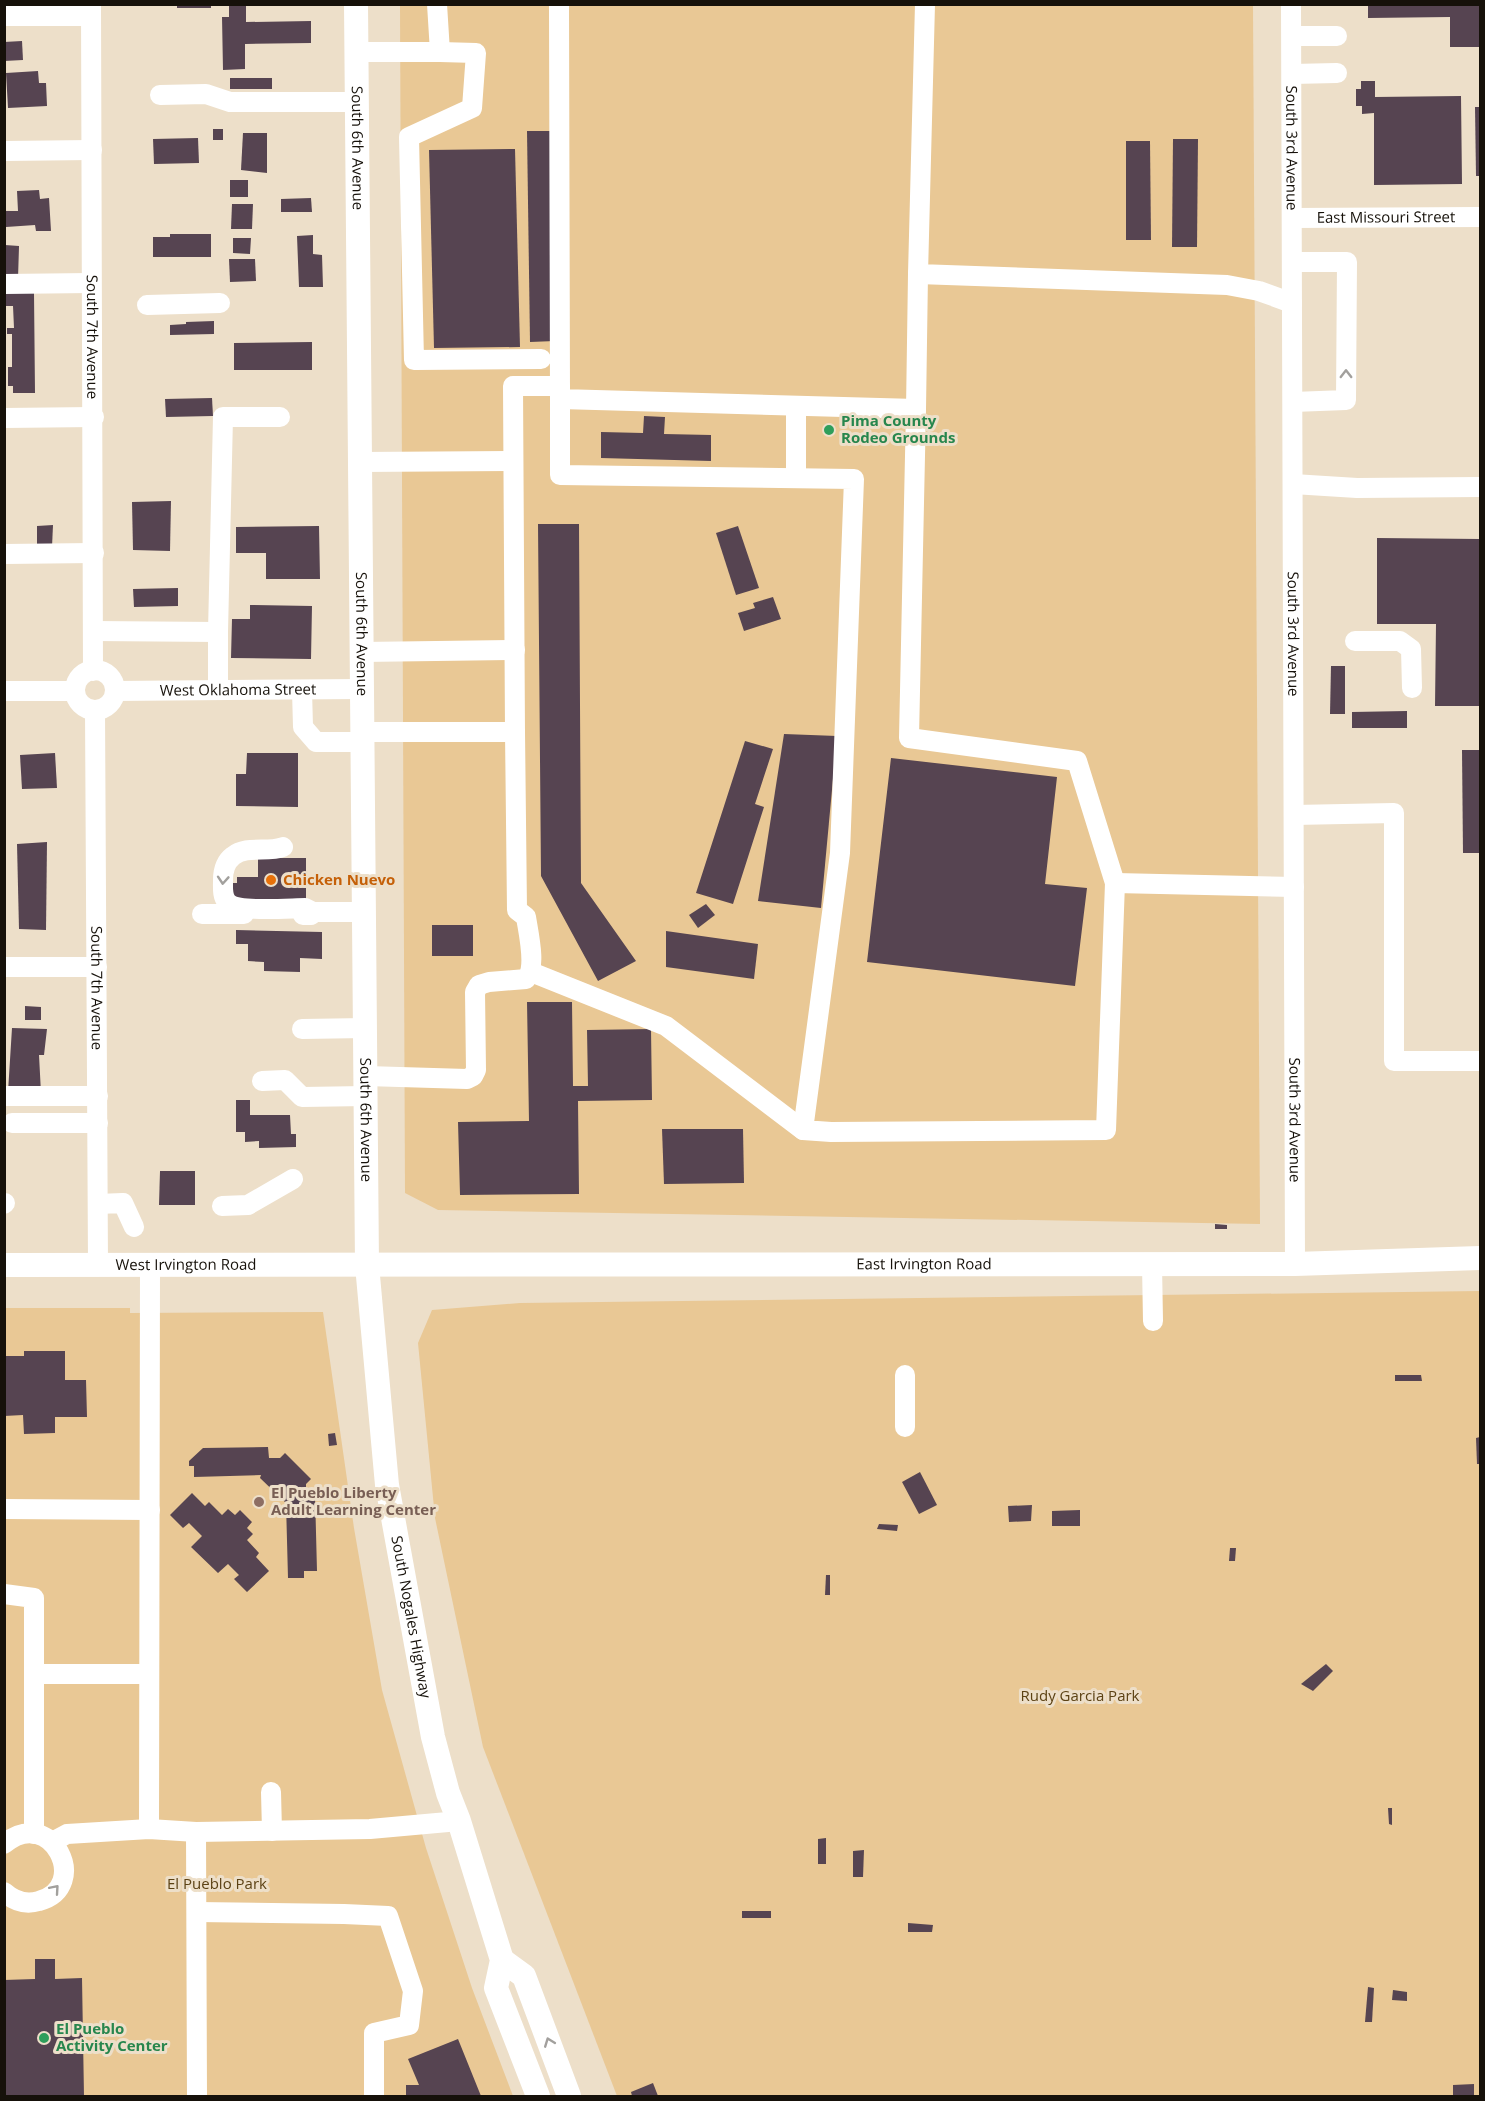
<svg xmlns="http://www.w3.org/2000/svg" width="1485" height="2101" font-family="'Open Sans',sans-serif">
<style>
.green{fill:#e9c895}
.building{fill:#564451}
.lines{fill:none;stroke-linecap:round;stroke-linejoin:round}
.minor{stroke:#fff;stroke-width:20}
.major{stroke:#fff;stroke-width:24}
.oneway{stroke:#a2a09d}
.leisure-dot{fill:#2e9e5b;stroke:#eddfc9;stroke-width:2}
.food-dot{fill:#e8710a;stroke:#eddfc9;stroke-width:2}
.education-dot{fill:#8d6e63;stroke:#eddfc9;stroke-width:2}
.labels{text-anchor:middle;stroke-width:6;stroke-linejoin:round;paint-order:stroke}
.street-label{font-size:15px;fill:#16110a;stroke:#eddfc9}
.leisure-label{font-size:15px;font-weight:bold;fill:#27864d;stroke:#eddfc9;text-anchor:start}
.food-label{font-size:15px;font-weight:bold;fill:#c56008;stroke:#eddfc9;text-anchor:start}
.education-label{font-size:15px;font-weight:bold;fill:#785e54;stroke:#eddfc9;text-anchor:start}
.park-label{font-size:15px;fill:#5c4214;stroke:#eddfc9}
</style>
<rect width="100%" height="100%" fill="#eddfc9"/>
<g class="green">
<polygon points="400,5 1253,5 1260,1224 438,1210 405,1193"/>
<polygon points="1480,1291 1480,2096 617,2096 483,1747 435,1518 418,1343 432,1310 520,1303"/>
<polygon points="4,1308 130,1308 130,1313 323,1312 354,1528 382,1690 426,1848 472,1988 513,2096 5,2096"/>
</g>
<g class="building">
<rect x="177" y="4" width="34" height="4"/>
<polygon points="229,4 246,4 246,22 311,21 311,43 245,44 245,69 223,70 222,17 229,17"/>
<polygon points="1368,4 1480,4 1480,47 1450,47 1450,17 1368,18"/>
<polygon points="22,41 23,60 4,61 4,42"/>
<polygon points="38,71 39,83 46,83 47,106 8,108 6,73"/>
<rect x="230" y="78" width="42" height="11"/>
<polygon points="1361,81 1375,81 1375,97 1461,96 1462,184 1374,185 1374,113 1362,114 1362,106 1356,106 1356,89 1361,89"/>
<polygon points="1475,107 1480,107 1480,176 1476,176"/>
<rect x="213" y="129" width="10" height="11"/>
<polygon points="527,131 552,131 555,341 530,342"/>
<polygon points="243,133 267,133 267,173 241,170"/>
<polygon points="198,138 199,163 154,164 153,139"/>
<polygon points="1173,139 1198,139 1197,247 1172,247"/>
<polygon points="1126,141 1150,141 1151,240 1126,240"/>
<polygon points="515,149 520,347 434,348 429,150"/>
<rect x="230" y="180" width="18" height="17"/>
<polygon points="39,190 40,199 49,198 51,231 36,231 35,225 6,227 5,211 18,211 17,191"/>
<polygon points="311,198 312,212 281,212 281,199"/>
<polygon points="232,204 253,204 252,229 231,229"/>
<polygon points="170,234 211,234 211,257 153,257 153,237 170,237"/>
<polygon points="313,235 313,254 322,255 323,287 299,287 297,236"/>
<polygon points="233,238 251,238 250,254 233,253"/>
<polygon points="5,245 19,246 18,278 4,278"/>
<polygon points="229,259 255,259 256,281 230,282"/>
<polygon points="4,293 34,293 35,393 13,393 13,386 8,386 8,367 12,367 12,334 7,334 7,328 14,328 13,306 4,306"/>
<polygon points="214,321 214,334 170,335 170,325 186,324 186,322"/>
<polygon points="312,342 312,370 234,370 234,343"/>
<polygon points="212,398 213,416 166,417 165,399"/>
<polygon points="644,416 665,417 664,434 711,435 711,461 601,458 601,432 643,433"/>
<polygon points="171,501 170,551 133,550 132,502"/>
<polygon points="538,524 579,524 581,883 636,961 598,981 541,876"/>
<polygon points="53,525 52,547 37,545 37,526"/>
<polygon points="319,526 320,579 266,579 266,553 236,553 236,527"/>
<polygon points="738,526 759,588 736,595 716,533"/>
<polygon points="1377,538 1480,539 1480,706 1435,706 1436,624 1377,624"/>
<polygon points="178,588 178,606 134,607 133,589"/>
<polygon points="773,597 781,619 744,631 738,613 755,608 753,603"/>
<polygon points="250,605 312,606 311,659 231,658 232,619 250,619"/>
<polygon points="1331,666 1345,666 1345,714 1330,714"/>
<polygon points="1407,711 1407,728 1352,728 1352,712"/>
<polygon points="784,734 837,736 821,908 758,901"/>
<polygon points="745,741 773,749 755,804 764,807 733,904 696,893"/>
<polygon points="1462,750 1480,750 1480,853 1463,853"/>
<polygon points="55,753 57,788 22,789 20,755"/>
<polygon points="247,753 298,753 298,807 236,806 236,774 246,774"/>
<polygon points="891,758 1057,777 1045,884 1087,888 1075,986 867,962"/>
<polygon points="47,842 46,930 19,929 17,844"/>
<polygon points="258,858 306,858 306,901 233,901 233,883 237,883 237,877 258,877"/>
<polygon points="706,904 715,915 698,928 689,915"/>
<rect x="432" y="925" width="41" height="31"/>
<polygon points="236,930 322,932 322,959 300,958 300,972 264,971 264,962 248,961 248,944 236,944"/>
<polygon points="666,931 758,944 754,979 666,967"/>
<polygon points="527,1002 572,1002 573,1086 588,1086 587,1030 651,1029 652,1100 578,1101 579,1194 460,1195 458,1122 529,1121"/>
<polygon points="25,1006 41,1007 41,1020 25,1020"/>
<polygon points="12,1028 47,1029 44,1055 39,1055 41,1093 8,1092"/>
<polygon points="236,1100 250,1100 250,1115 290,1115 291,1134 296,1134 296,1147 259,1148 259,1141 245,1142 245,1132 236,1132"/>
<polygon points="662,1129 743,1129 744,1183 664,1184"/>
<polygon points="160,1171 195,1171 195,1205 159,1205"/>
<polygon points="1215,1224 1227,1225 1227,1229 1215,1229"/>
<polygon points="24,1351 65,1351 65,1380 86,1380 87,1417 55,1417 55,1433 24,1434 23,1415 4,1416 4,1356 24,1356"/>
<polygon points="1395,1375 1421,1375 1422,1381 1395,1381"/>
<polygon points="335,1433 337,1445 329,1446 328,1434"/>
<polygon points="1480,1437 1480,1464 1477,1464 1476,1438"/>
<polygon points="268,1447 269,1458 280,1458 285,1453 311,1479 306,1484 306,1494 315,1494 317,1571 304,1571 304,1578 288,1578 286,1503 260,1478 261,1475 194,1477 194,1466 189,1466 189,1461 203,1448"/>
<polygon points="920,1472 937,1505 919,1514 902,1482"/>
<polygon points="192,1493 205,1506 209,1502 222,1515 228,1509 235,1515 240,1510 252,1522 247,1528 253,1534 247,1540 259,1553 256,1557 269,1571 247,1592 234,1579 239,1575 228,1564 218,1573 191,1547 202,1536 189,1523 183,1528 170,1515"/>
<polygon points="1032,1505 1031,1521 1009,1522 1008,1506"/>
<polygon points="1080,1510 1080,1526 1052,1526 1052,1511"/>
<polygon points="879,1524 898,1525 897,1531 877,1529"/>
<polygon points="1230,1548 1236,1548 1235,1561 1229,1561"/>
<polygon points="826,1575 830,1575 830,1595 825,1595"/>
<polygon points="1326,1664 1333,1671 1313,1691 1301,1684"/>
<polygon points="1388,1808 1392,1808 1392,1825 1389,1824"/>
<polygon points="826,1838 826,1864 818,1864 818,1839"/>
<polygon points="864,1850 863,1877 853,1877 853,1851"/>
<rect x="742" y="1911" width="29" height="7"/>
<polygon points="908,1923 933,1925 932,1932 908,1932"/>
<polygon points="35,1959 55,1959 55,1979 82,1978 84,2096 4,2096 4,1980 35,1979"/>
<polygon points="1368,1987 1374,1988 1372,2022 1365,2022"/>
<polygon points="1393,1990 1407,1992 1407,2001 1392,2000"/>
<polygon points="458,2039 481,2096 406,2096 406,2085 419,2085 408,2059"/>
<polygon points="653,2083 658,2096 632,2096 631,2092"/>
<polygon points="1474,2084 1474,2096 1453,2096 1453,2085"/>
</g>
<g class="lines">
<g class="minor">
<path id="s1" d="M91,4L93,671"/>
<polyline points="559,4 560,399 916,409 918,274"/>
<polyline points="925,4 918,274 1227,285 1259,291 1292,303"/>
<path id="s2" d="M1291,4L1295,1264"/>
<polyline points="4,16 91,16"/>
<polyline points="1292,36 1337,36"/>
<polyline points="357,52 440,52 437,4"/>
<polyline points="440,52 476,53 472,108 409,137 414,360 541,359"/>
<polyline points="1292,74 1337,73"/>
<polyline points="160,95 206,94 230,102 357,102"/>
<polyline points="4,151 92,150"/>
<path id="s3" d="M1292,218L1480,217"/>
<polyline points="1292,262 1347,262 1346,400 1293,402"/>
<polyline points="4,284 91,283"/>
<polyline points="147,305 220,303"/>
<polyline points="560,399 560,475 854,479 840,853 803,1130 831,1132 1106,1130 1115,883 1294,887"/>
<polyline points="916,409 909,738 1077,761 1115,883"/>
<polyline points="4,418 94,417"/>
<polyline points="360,462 513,461"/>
<polyline points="796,477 796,406"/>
<polyline points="1293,484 1357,488 1480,487"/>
<polyline points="4,554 94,553"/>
<polyline points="93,631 218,632"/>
<polyline points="1355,641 1400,641 1411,649 1412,688"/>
<polyline points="362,652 515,650"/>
<circle cx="95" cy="690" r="20"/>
<polyline points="218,690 218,632 223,417 280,417"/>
<polyline points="302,690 303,727 316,742 362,742"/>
<polyline points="4,691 75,691"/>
<path id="s4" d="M115,691L362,689"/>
<path id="s5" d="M95,710L98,1264"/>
<polyline points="362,732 515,732 513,386 560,386"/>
<polyline points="1294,815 1394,813 1394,1061 1480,1061"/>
<path d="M283,847C267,853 247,845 233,856C225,862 223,870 223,880C223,888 222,896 227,902C237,913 290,908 305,908L313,912"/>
<polyline points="202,914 244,914"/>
<polyline points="303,915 311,915 313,912 365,912"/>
<polyline points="4,967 97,967"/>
<polyline points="531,972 666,1026 803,1130"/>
<polyline points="302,1029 366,1028"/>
<path d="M366,1076L467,1079L473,1076L476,1070L475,992L479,985L489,982L526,979C537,968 528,931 526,917L517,910L515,732"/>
<polyline points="262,1081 285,1080 302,1097 366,1096"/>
<polyline points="4,1096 98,1096"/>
<polyline points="12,1123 98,1123"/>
<polyline points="4,1204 5,1203"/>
<polyline points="98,1204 123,1203 134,1227"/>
<polyline points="222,1206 248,1205 293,1179"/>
<polyline points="1152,1264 1153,1321"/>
<polyline points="905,1375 905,1427"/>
<polyline points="4,1509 150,1510"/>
<polyline points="4,1594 34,1598 34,1834"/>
<polyline points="34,1674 149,1674"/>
<polyline points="271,1792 272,1831"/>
<polyline points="149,1829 150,1265"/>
<polyline points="196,1832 197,2096"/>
<polyline points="52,1842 67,1834 149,1829 196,1832 370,1829 459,1821"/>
<path d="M4,1844C51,1804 92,1887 39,1901C26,1905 14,1901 4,1892"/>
<polyline points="197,1912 344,1914 388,1916 413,1991 409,2025 374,2033 374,2096"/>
</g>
<g class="major">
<path id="s6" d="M356,4L367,1265L387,1485L433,1737L448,1793L459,1821L502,1960L496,1988L538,2096"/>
<path id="s7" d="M4,1265L1295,1264L1480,1258"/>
<polyline points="502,1960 524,1976 569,2096"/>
</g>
</g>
<defs><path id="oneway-chevron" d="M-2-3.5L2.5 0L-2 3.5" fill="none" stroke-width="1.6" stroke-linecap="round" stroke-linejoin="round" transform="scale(1.5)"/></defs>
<g class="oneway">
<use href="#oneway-chevron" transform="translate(1346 374) rotate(-90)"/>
<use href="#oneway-chevron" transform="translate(223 880) rotate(94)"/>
<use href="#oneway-chevron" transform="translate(55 1889) rotate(-49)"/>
<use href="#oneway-chevron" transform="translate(549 2042) rotate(-111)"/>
</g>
<g class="leisure-dot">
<circle cx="829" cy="430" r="6"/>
<circle cx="44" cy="2038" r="6"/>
</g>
<circle class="food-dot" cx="271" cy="880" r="6"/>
<circle class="education-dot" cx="259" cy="1502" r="6"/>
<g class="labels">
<g class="street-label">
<text dy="5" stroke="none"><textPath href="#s2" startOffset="144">South 3rd Avenue</textPath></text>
<text dy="5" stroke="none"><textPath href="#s6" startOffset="144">South 6th Avenue</textPath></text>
<text dy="5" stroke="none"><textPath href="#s3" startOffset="94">East Missouri Street</textPath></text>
<text dy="5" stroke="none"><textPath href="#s1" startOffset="333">South 7th Avenue</textPath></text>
<text dy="5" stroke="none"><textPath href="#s2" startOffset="630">South 3rd Avenue</textPath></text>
<text dy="5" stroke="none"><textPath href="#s6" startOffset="630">South 6th Avenue</textPath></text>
<text dy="5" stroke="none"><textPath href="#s4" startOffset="123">West Oklahoma Street</textPath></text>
<text dy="5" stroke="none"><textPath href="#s5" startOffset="278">South 7th Avenue</textPath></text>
<text dy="5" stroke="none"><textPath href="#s2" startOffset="1116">South 3rd Avenue</textPath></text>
<text dy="5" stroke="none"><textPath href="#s6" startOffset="1116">South 6th Avenue</textPath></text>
<text dy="5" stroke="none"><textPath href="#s7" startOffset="182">West Irvington Road</textPath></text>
<text dy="5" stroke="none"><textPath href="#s7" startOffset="920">East Irvington Road</textPath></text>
<text dy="5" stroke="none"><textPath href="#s6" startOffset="1616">South Nogales Highway</textPath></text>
</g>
<g class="leisure-label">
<text x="841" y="426">Pima County<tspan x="841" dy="17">Rodeo Grounds</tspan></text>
<text x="56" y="2034">El Pueblo<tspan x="56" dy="17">Activity Center</tspan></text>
</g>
<g class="food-label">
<text x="283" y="885">Chicken Nuevo</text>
</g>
<g class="education-label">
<text x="271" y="1498">El Pueblo Liberty<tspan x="271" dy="17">Adult Learning Center</tspan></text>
</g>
<g class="park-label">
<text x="1080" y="1701">Rudy Garcia Park</text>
<text x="217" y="1889">El Pueblo Park</text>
</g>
</g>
<rect width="1485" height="2101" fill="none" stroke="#16110a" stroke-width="12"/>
</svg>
